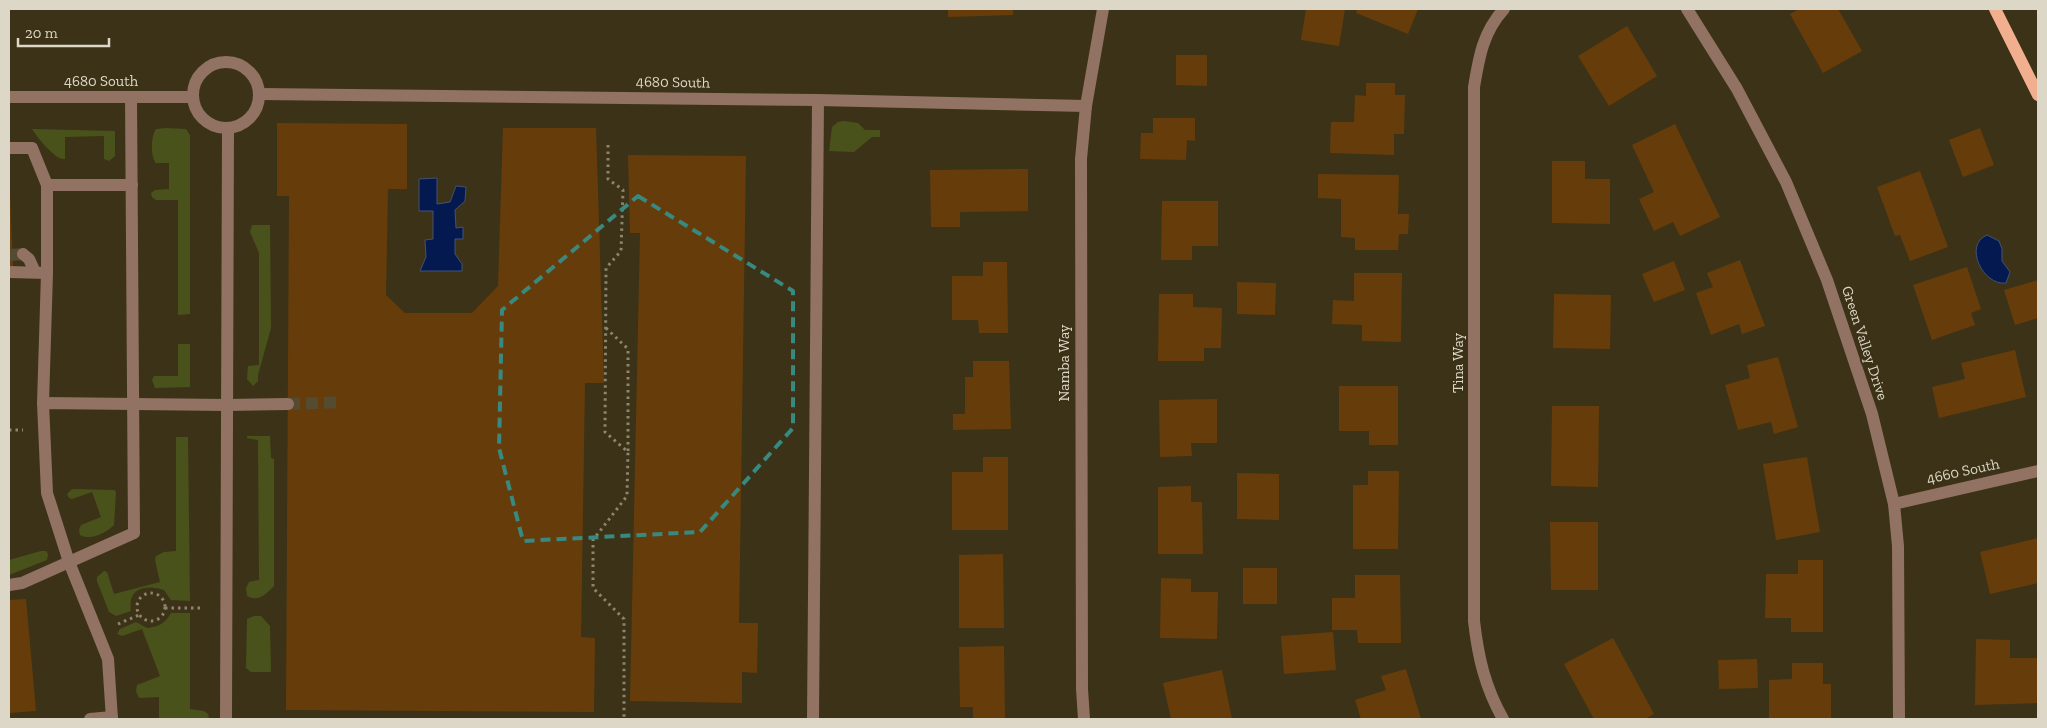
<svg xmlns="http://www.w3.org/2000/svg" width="2047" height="728" font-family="'Zilla Slab',serif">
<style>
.green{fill:#4a521b}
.water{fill:#03194f;stroke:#445273}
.building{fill:#663d0a}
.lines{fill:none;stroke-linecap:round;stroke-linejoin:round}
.minor-tunnel{stroke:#544b31;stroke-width:12;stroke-dasharray:12 6;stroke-linecap:butt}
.path{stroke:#8d856f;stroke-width:3;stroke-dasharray:2.5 4;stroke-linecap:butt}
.minor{stroke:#927263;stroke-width:12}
.major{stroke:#f1af90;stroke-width:12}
.marked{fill:none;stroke:#388980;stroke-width:4;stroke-dasharray:10 6;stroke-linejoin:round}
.labels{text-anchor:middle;stroke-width:4;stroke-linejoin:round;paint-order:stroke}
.street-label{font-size:15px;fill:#ddd7c7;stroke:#3c3217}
</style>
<rect width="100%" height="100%" fill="#3c3217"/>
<g class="green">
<polygon points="844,121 858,123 865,130 880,130 880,137 872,137 854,152 829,151 832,127 838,122"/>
<path d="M166,128L186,129L190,135V314L178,315V200H156L152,197L151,193L155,190L169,189V163H156C150,156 151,136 156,129Z"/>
<path d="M32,129L115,131V156L109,161L104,159V136L65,137V159C56,161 37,137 32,129Z"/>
<polygon points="252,225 270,225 271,328 258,375 258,381 253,386 247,379 248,366 259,365 259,253 250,232"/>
<polygon points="178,344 190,344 190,387 155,388 152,380 154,376 178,376"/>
<path d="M247,436H270L271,458L274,459V586C265,595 259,602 247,596L246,588L249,582L259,580L258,440L247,438Z"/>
<path d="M176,437H188L190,601L171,600L164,590C146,584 127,588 131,611L116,616L109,612L97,581V577L104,571L107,572L114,594L160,582L155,560L156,556L164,552L176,551Z"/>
<path d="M72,489L114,490L116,492L114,525C106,533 91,541 80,535L79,530L81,525L101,517L92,492L72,499L69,498L67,494Z"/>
<polygon points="41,551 46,551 48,554 47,560 9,575 9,560"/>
<path d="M171,613H190V709L204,711L208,714L209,719H159V697L139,698L136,691L137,685L160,676L142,629L122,636L117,634L120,629L136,622L147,628C158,627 165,624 171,613Z"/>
<polygon points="254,616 261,616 270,626 271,672 251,672 246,668 247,619"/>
</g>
<g class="water">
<polygon points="437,178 437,204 450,202 456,186 466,187 465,201 455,210 456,228 463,227 463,239 455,239 455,254 462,264 462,271 420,271 426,257 425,240 433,239 433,211 419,211 419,179"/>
<path d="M1987,235L1999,241L2002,249V261L2010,272L2006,283C1983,286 1963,245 1987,235Z"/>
</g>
<g class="building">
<polygon points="948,9 1013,9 1013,15 948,17"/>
<polygon points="1306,9 1345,9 1339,46 1301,40"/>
<polygon points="1357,9 1418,9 1408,34 1356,13"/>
<polygon points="1800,9 1838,9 1862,51 1823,73 1790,14"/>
<polygon points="1627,26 1657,76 1609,106 1578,56"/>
<polygon points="1176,55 1207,55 1207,86 1176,85"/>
<polygon points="1366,83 1395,83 1395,95 1405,95 1404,134 1394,134 1394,155 1330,153 1331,122 1354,122 1355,95 1366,96"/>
<polygon points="1153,118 1195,118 1195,141 1187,140 1186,160 1140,159 1141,133 1153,133"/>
<polygon points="277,123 407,124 407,189 388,189 386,295 405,313 472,313 498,286 503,128 596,128 604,383 585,383 581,637 595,638 594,712 286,710 289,196 277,196"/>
<polygon points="1675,124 1720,217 1680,236 1673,222 1654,231 1639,199 1654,192 1632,145"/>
<polygon points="1980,128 1994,165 1963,177 1949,140"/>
<polygon points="628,155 746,156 739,623 758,623 757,673 742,672 742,703 630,701 640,233 630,233"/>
<polygon points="1552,161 1585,161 1585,179 1610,179 1610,224 1552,223"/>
<polygon points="1028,169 1028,211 960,212 960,227 931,227 930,170"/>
<polygon points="1920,171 1948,247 1910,261 1900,235 1895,236 1877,187"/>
<polygon points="1318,174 1399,175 1398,214 1409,214 1408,234 1399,234 1398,250 1355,250 1355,238 1341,237 1341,199 1318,198"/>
<polygon points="9,192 10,192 13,267 9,267"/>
<polygon points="1162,201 1218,201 1218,246 1192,246 1192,260 1161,260"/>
<polygon points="1740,260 1765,326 1742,334 1739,324 1711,335 1696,293 1713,287 1707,273"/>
<polygon points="1674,261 1685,290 1654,302 1642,274"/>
<polygon points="983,262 1007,262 1008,333 979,333 978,320 952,320 952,276 983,276"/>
<polygon points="1967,267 1981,309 1971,313 1975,325 1932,340 1913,285"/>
<polygon points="1354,273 1402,273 1401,342 1362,341 1362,325 1332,324 1333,300 1354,301"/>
<polygon points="2038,280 2038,318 2015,325 2004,290"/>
<polygon points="1237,282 1276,283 1275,315 1237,314"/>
<polygon points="1159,294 1193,294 1193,307 1222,308 1221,348 1204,348 1204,361 1158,361"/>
<polygon points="1554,294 1611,295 1610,349 1553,348"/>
<polygon points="2015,350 2026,397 1939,418 1932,387 1965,379 1961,363"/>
<polygon points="1778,357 1798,427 1774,434 1771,422 1738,430 1725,385 1750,378 1747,365"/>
<polygon points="973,361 1009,361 1011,429 953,430 953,414 965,414 965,377 973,377"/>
<polygon points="1339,386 1398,386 1398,445 1369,445 1369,431 1339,431"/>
<polygon points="1217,399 1217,443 1191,443 1192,456 1160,457 1159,400"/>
<polygon points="1552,406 1599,406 1598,487 1551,486"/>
<polygon points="983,457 1008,457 1008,530 952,530 952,472 983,472"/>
<polygon points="1807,457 1820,532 1776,540 1763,464"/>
<polygon points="1368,471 1399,471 1398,549 1353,549 1353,485 1368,485"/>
<polygon points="1237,473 1279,474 1279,520 1237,519"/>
<polygon points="1191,486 1191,502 1202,502 1203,554 1158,554 1158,487"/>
<polygon points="1550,522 1598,522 1598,590 1551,590"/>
<polygon points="2038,538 2038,583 1990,594 1980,552"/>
<polygon points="1003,554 1004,628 959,628 959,555"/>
<polygon points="1798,560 1823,560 1823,632 1791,632 1791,618 1765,618 1766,574 1798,574"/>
<rect x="1243" y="568" width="34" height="36"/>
<polygon points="1355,575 1400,575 1401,643 1358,643 1357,630 1332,630 1332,598 1355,598"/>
<polygon points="1161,578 1191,579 1191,592 1218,592 1217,639 1160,638"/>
<polygon points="26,599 36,711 9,713 9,600"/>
<polygon points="1333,632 1336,670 1284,674 1281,636"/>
<polygon points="1613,638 1654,714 1645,719 1594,719 1564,664"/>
<polygon points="1976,639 2010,640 2010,658 2038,658 2038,703 1975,705"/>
<polygon points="1004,646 1005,719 973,719 973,707 960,707 959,647"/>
<polygon points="1757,659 1758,688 1719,689 1718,660"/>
<polygon points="1792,663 1823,663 1823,684 1831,684 1831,719 1769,719 1769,680 1792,679"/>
<polygon points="1406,669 1421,719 1361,719 1355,700 1386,690 1381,676"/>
<polygon points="1222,670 1232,719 1171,719 1163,683"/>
</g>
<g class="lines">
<g class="minor-tunnel">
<polyline points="9,255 23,254"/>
<polyline points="288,404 342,402"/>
</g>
<g class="path">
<polyline points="608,145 608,179 623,190 621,251 606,268 605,432 628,452 627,496 593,540 593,588 624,619 624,717"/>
<polyline points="606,328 628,349 628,452"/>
<polyline points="9,430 23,430"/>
<circle cx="151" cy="607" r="14"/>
<polyline points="165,608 204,608"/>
<polyline points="118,624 139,615"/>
</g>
<g class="minor">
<polyline points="1687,9 1737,89 1786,182 1827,280 1872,414 1894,504 1898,546 1899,719"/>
<circle cx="226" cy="95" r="33"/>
<polyline points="260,94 818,100 1086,106"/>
<polyline points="9,97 193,97"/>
<polyline points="9,148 32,148 47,185"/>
<polyline points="23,254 29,259 35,272"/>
<polyline points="9,272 47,273"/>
<polyline points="43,403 47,273 47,185 132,185"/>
<polyline points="1894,504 2038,471"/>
<polyline points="9,585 22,583 134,533 131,97"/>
<polyline points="90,719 112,717"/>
<polyline points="112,719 108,659 69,562 47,493 43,403 227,405 288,404"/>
<polyline points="226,719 228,128"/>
<polyline points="813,719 818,100"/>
<polyline points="1084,719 1082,689 1081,159 1086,106 1103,9"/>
<path d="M1503,719C1485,687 1478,657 1474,621V87C1479,57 1483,32 1504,9"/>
</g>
<polyline class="major" points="1995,9 2038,95"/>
</g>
<path class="marked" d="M638,196L793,291V428L700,532L523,541L499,448L502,310Z"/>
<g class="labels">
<g class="street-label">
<text x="101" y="86">4680 South</text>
<text transform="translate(673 82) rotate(1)" y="5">4680 South</text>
<text transform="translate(1865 343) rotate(72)" y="5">Green Valley Drive</text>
<text transform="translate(1064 363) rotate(-90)" y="5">Namba Way</text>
<text transform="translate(1458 363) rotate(-90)" y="5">Tina Way</text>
<text transform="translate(1963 471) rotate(-12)" y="5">4660 South</text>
</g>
</g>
<rect width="2047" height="728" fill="none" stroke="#ddd7c7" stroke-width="20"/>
<path d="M18 38v8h91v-8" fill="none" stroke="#ddd7c7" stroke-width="2.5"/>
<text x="25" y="38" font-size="15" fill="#ddd7c7" stroke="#3c3217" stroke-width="4" paint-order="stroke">20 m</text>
</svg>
